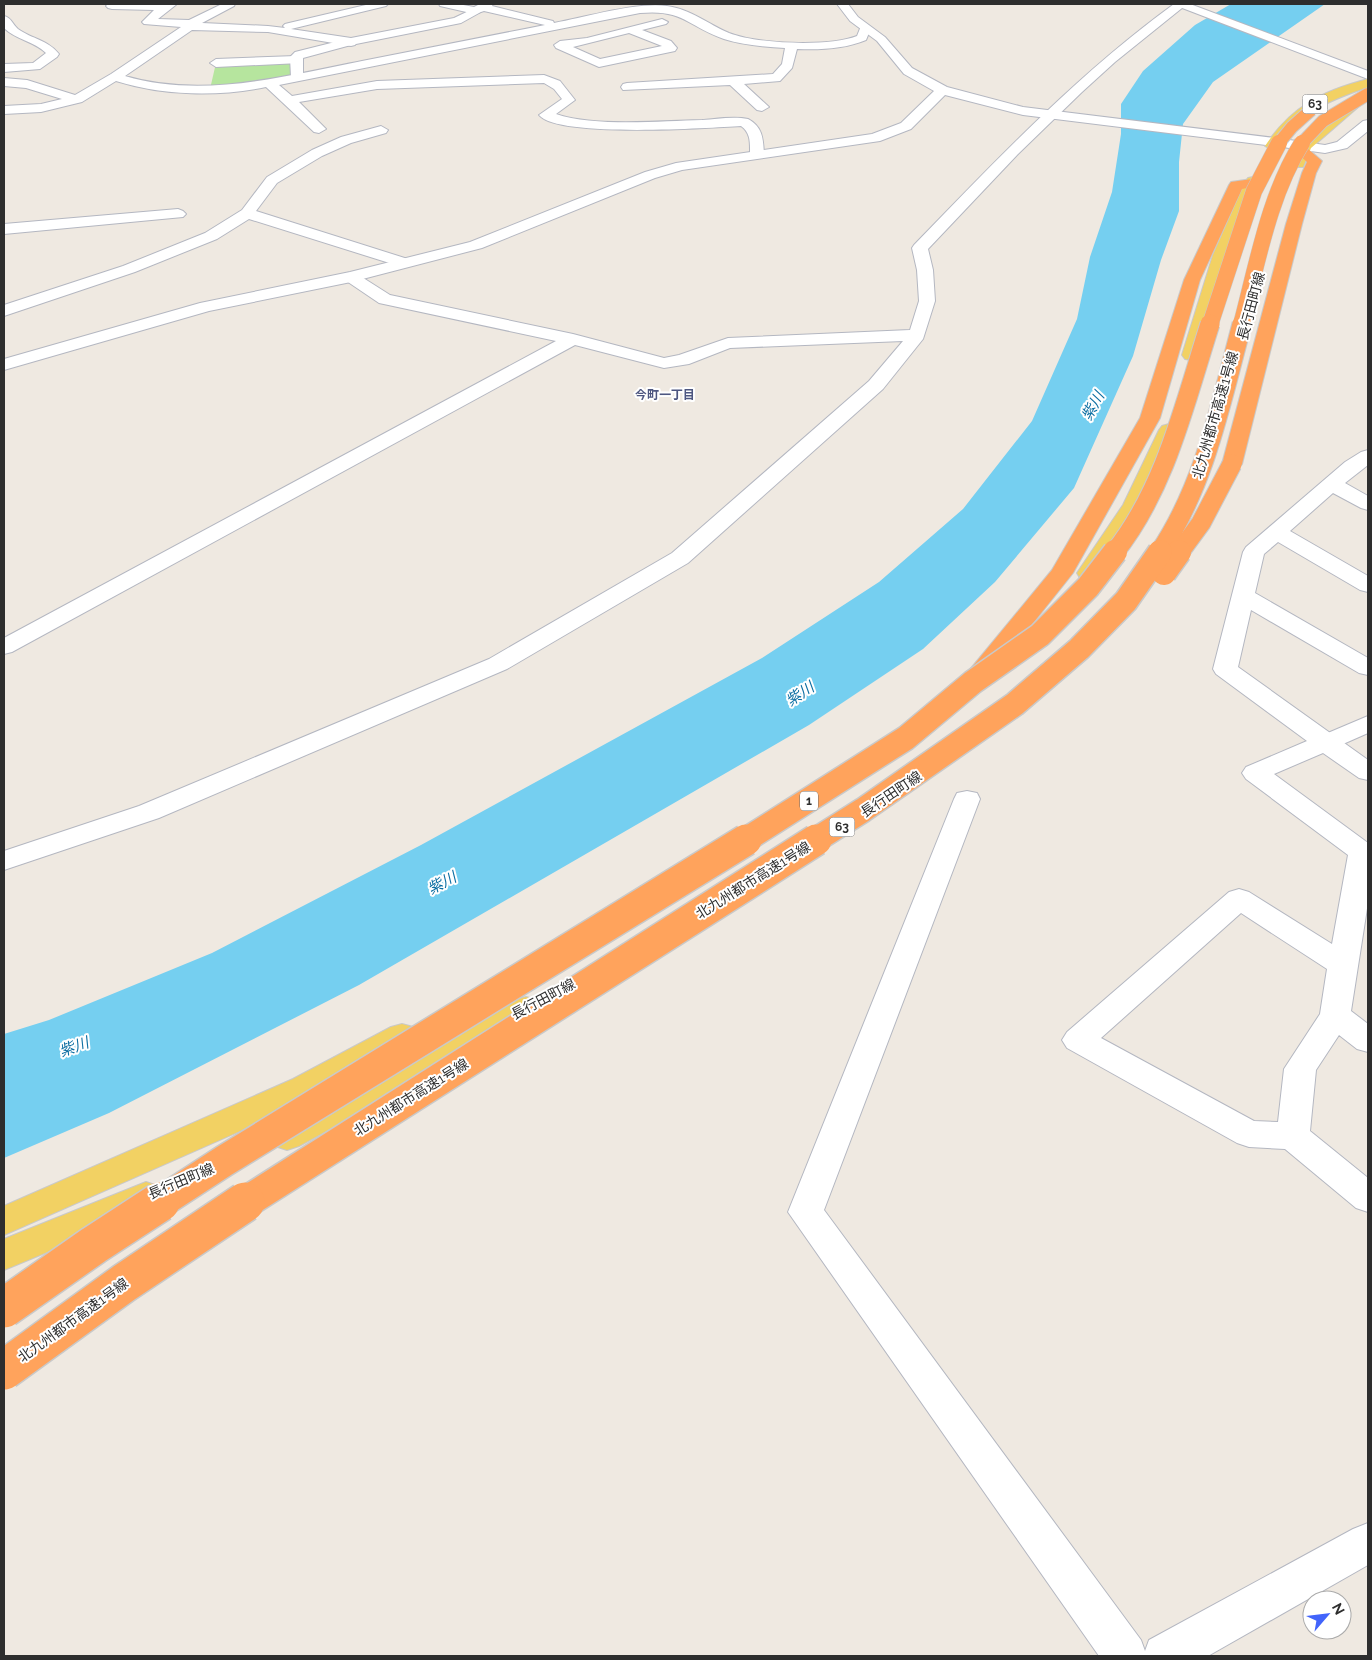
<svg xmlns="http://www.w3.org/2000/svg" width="1372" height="1660" font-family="Raleway,'Noto Sans JP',sans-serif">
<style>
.green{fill:#b6e59e}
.water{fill:#75cff0}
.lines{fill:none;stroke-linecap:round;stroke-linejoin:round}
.street-casing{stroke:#b4b7c1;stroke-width:2}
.secondary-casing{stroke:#b4b7c1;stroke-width:2}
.primary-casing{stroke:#c9c9c9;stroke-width:2}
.highway-casing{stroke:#c9c9c9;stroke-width:2}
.street{fill:#fff;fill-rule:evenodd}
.secondary{fill:#fff;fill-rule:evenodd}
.primary{fill:#f2d163;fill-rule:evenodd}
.highway{fill:#ffa35c;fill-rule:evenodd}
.highway-bridge-far5-casing{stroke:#c9c9c9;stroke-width:14;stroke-linecap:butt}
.highway-bridge-far4-casing{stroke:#c9c9c9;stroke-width:17;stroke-linecap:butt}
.highway-bridge-far3-casing{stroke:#c9c9c9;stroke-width:21;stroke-linecap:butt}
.highway-bridge-far2-casing{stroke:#c9c9c9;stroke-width:27;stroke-linecap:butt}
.highway-bridge-far1-casing{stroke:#c9c9c9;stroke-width:34;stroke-linecap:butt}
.highway-bridge-casing{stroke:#c9c9c9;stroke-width:42;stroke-linecap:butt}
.highway-bridge-far5{stroke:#ffa35c;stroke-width:12}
.highway-bridge-far4{stroke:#ffa35c;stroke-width:16}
.highway-bridge-far3{stroke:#ffa35c;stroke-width:19}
.highway-bridge-far2{stroke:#ffa35c;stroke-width:24}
.highway-bridge-far1{stroke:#ffa35c;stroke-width:31}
.highway-bridge{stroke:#ffa35c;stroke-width:39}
.labels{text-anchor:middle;stroke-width:4;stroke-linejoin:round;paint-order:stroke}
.shield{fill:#fff;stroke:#6d6d6d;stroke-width:1}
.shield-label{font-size:12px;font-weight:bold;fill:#2e2e2e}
.far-neighbourhood-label{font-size:12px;font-weight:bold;fill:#4d5680;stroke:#fff}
.street-label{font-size:14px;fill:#2e2e2e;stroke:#fff}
.water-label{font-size:15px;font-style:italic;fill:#0d6fa3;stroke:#fff}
</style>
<rect width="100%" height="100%" fill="#efe9e1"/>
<polygon class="green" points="296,60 297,77 210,89 216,63"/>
<polygon class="water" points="1231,4 1325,4 1213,82 1183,124 1179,162 1179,211 1161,260 1133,356 1074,488 995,582 923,649 809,725 359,985 109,1113 4,1158 4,1034 49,1020 212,953 421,845 762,658 879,582 963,509 1032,421 1077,319 1090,257 1112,192 1121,134 1121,104 1143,71 1195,25"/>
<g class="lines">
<g class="street-casing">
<g id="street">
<path d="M108,4H177L158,19L189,20L222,4H235L234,6L202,23L268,26L285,28L283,26L285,24L289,23L370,4H388L386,6L291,29L351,38L357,42L355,45L351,46L268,32L192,30L125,76C203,99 285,76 362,61C423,49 484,37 545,25L484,11L475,14L440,6L439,4H458L474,7L480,4H493L492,6L553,21L554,23C587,17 635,2 667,6C690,9 708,24 729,33C757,44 829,47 857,36L861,26L865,25L871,28L866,40C844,49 821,50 797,49L792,68L780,81L744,84L769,107L762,111L757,110L730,85L623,90L621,87L623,84L627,83L773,74L782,64L785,48C765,47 743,45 724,39C687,26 684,9 640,13L279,85L292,96L377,81L544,75L560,81L575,100L556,114C593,127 662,121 702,120C716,119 734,116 748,119C763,127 763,139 764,154L757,158L750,154C750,143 751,133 741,126C708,128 557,138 539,115L562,99L554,89L544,83L377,89L299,102L326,129L319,133L314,132L266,87C218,97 164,96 116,81L82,102L41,112L4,114V106L41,104L62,99L26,88L4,86V78L27,80L75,95L111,74L181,27L144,24L142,22L154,10L112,9L108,8L106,6Z"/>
<path d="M1174,4H1187L1115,62L1082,92L1018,154L928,249L933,270L935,301L923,339L883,389L688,563L507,669L159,818L4,870V851L139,806L489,659L672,553L869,381L903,341L730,348L689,364L664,368L575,345L12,652L4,654V638L556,341L379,303L345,280L343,277L345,274H357L390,295L573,334L664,358L679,355L728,338L910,330L919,301L917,270L912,248L914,245C997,159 1078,74 1174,4Z"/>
<path d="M4,16C11,17 13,25 18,29C32,39 48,40 59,54L57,57L40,69L4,72V64L33,63L46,53C34,41 16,40 4,28Z"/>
<path d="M662,19L668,22L666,24L642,30L671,41L677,48L675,51L599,67L556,48L554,45L560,41L587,38ZM629,33L662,46L600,59L573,47Z"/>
<polygon points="296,56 300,57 302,60 300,63 216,67 210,63 216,59"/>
<polygon points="1368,120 1368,131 1347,148 1325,153 1275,146 1268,142 1275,138 1325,145 1337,142 1363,121"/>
<polygon points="381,126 388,130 386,133 351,143 322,156 277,183 256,211 411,260 413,263 411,266 399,266 249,219 217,239 135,272 4,316 4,305 123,266 205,233 242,210 267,177 312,150 341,137"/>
<polygon points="178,209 183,211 186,214 183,217 4,234 4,224"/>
<path d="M1368,450V465L1345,483L1368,496V510L1361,508L1333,493L1290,531L1368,576V592L1360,590L1278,542L1264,554L1255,593L1368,658V675L1359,673L1251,610L1238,667L1368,760V780L1359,778L1323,753L1274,774L1368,843V902L1351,1011L1368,1024V1052L1357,1049L1339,1035L1316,1070L1310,1131L1368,1178V1212L1356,1208L1285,1149L1249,1147L1237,1143L1067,1048L1062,1040L1067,1032L1229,892L1239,889L1249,892L1332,944L1348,855L1246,779L1242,773L1246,767L1307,741L1216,674L1213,669L1243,552L1246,547L1345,462L1361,452ZM1241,913L1327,969L1320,1014L1284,1069L1278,1122L1254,1121L1101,1038Z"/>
<polygon points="967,791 977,793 980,799 824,1210 1141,1640 1145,1651 1149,1640 1353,1529 1368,1523 1368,1565 1208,1656 1099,1656 788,1212 954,799 957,793"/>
</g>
</g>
<g class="secondary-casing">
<g id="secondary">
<polygon points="837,4 848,4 858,17 885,37 912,68 947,87 1023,107 1275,138 1282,142 1275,146 1023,115 945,95 911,129 880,141 682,170 655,178 482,248 351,282 209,311 4,370 4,359 200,303 350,272 470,242 645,172 676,163 872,134 901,123 934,91 904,74 877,41 850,21"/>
<polygon points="1176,4 1190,4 1368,71 1368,79 1177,6"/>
<polygon points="475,8 479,9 481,11 479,13 461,23 351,45 303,58 303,77 297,81 291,77 290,57 295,52 351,38 454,18"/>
<polygon points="1368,716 1368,733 1334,748 1325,751 1316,748 1312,743 1316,738"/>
</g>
</g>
<g class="primary-casing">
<g id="primary">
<path d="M1368,79V87C1325,102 1304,110 1277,149L1272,150L1265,146C1292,106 1322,91 1368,79Z"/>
<polygon points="1360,94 1365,95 1366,98 1365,101 1311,148 1303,167 1293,167 1291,164 1300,143 1355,95"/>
<polygon points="1253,177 1258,178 1260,181 1229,255 1200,355 1197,359 1191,360 1185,359 1182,355 1213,255 1246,181 1248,178"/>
<polygon points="1169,424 1176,426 1179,430 1145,505 1096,578 1088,580 1080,578 1077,573 1123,505 1159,430 1162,426"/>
<polygon points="526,997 537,1000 542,1008 537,1016 299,1146 287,1150 275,1146 270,1137 275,1128 515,1000"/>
<polygon points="402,1024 413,1027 418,1035 413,1043 317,1097 4,1235 4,1206 293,1079 391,1027"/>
<polygon points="146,1182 158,1186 163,1196 158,1206 4,1270 4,1239"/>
</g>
</g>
<g class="highway-casing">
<g id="highway">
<polygon points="1303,148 1308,149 1322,161 1316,173 1302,224 1242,464 1239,468 1232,470 1225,468 1222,464 1286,224 1302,173 1307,162 1296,152"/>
<polygon points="1252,179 1257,180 1259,183 1257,186 1242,189 1200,280 1160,418 1073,573 986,682 977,684 968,682 965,677 968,672 1052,570 1140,418 1184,280 1229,185 1231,182"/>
</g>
</g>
<use href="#street" class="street"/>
<use href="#secondary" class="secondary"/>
<use href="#primary" class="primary"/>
<use href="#highway" class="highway"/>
<g class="highway-bridge-far5-casing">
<g id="highway-bridge-far5">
<polyline points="1278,144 1292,127 1311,110"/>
<polyline points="1301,144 1323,121 1368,94"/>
</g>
</g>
<g class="highway-bridge-far4-casing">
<g id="highway-bridge-far4">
<polyline points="1210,325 1254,191 1279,143"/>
<path d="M1241,325C1257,265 1269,195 1302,143"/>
</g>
</g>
<g class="highway-bridge-far3-casing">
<g id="highway-bridge-far3">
<path d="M1114,553C1166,488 1185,402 1210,324"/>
<path d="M1159,553C1205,485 1221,402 1242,324"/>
<polyline points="1179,553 1201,523 1232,464"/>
</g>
</g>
<g class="highway-bridge-far2-casing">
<g id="highway-bridge-far2">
<polyline points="1164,573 1179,552"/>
<polyline points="744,841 906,738 973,682 1040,635 1088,587 1115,552"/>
<polyline points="814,841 863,810 1015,704 1079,649 1126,601 1160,552"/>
</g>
</g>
<g class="highway-bridge-far1-casing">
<g id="highway-bridge-far1">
<polyline points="158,1204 224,1161 746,840"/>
<polyline points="243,1204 816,840"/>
</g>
</g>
<g class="highway-bridge-casing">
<g id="highway-bridge">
<polyline points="4,1308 94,1245 160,1202"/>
<polyline points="4,1370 124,1283 245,1202"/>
</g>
</g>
<use href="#highway-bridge-far5" class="highway-bridge-far5"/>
<use href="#highway-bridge-far4" class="highway-bridge-far4"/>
<use href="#highway-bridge-far3" class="highway-bridge-far3"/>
<use href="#highway-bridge-far2" class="highway-bridge-far2"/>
<use href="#highway-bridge-far1" class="highway-bridge-far1"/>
<use href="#highway-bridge" class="highway-bridge"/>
</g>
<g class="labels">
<g class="shield">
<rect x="1302.5" y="94.5" width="25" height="19" rx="4"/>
<rect x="800" y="791.5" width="18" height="19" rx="4"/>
<rect x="829.5" y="817.5" width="25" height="19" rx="4"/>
</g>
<g class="shield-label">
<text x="1315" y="108">63</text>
<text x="809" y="805">1</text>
<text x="842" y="831">63</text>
</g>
<g class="far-neighbourhood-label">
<text x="665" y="399">今町一丁目</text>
</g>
<g class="street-label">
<text transform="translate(1251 306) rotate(-75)" y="5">長行田町線</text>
<text transform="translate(1215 415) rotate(-74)" y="5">北九州都市高速1号線</text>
<text transform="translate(891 794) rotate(-34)" y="5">長行田町線</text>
<text transform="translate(753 880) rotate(-32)" y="5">北九州都市高速1号線</text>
<text transform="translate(543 999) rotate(-28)" y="5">長行田町線</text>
<text transform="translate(411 1097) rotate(-32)" y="5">北九州都市高速1号線</text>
<text transform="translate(181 1181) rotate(-23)" y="5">長行田町線</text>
<text transform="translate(73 1320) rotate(-36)" y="5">北九州都市高速1号線</text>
</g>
<g class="water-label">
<text transform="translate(1093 406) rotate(-61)" y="5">紫川</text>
<text transform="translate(800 694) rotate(-34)" y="5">紫川</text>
<text transform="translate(442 883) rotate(-28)" y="5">紫川</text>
<text transform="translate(74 1047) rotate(-20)" y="5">紫川</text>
</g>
</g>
<rect width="1372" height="1660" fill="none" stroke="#2e2e2e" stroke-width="10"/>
<g transform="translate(1327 1615) rotate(62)"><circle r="24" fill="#ffffff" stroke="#ababab"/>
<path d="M0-4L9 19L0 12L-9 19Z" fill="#4264fb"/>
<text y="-8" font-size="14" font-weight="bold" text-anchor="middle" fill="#2e2e2e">N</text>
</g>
</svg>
